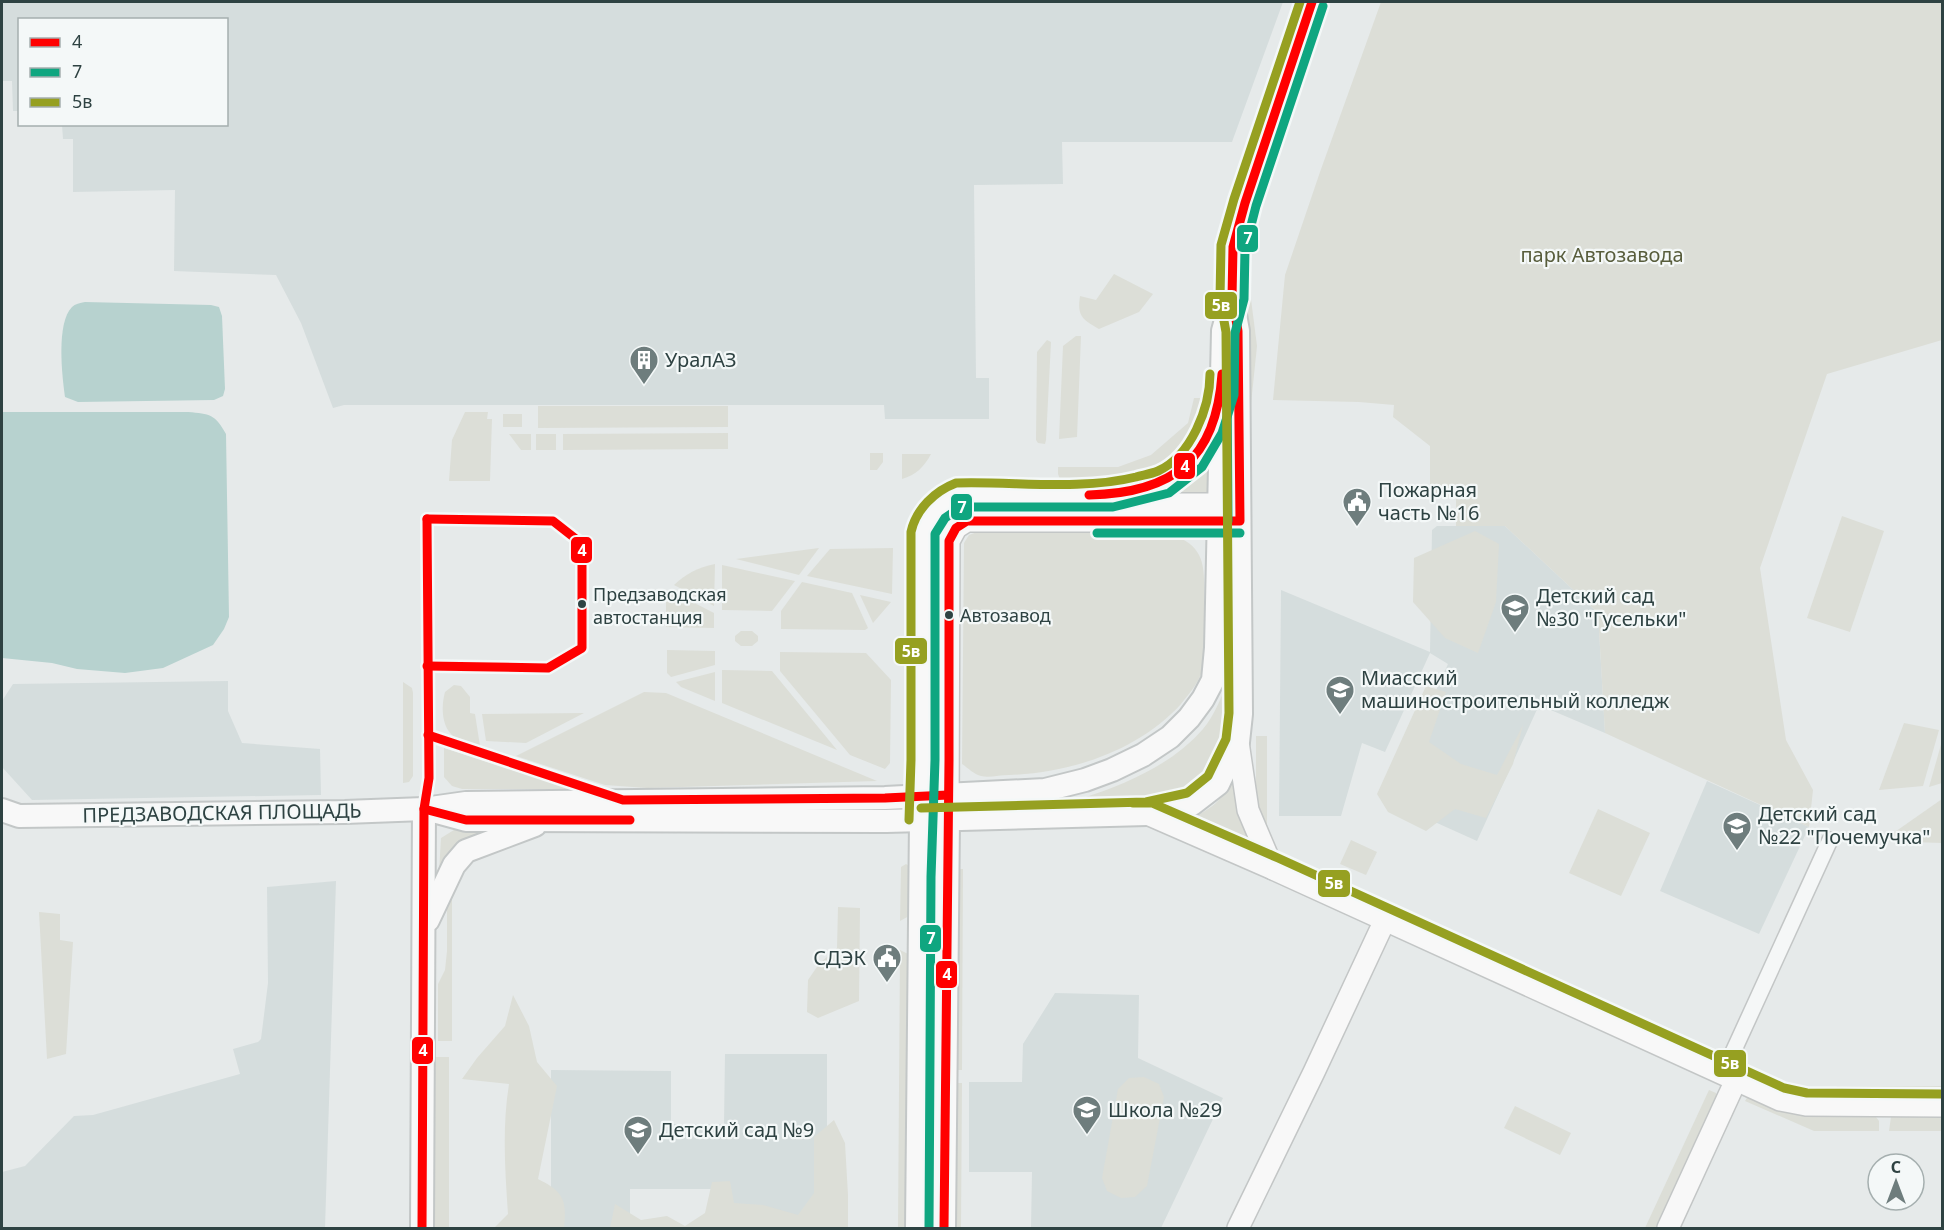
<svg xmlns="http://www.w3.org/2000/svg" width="1944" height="1230" font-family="'Noto Sans',sans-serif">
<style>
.built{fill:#d5dddd}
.green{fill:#dcded7}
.water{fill:#b7d2cf}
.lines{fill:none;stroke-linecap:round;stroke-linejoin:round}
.street-casing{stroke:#c3c6c6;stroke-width:18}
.secondary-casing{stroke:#c3c6c6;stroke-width:24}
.primary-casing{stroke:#c3c7c7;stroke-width:26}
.street{stroke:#f5f7f7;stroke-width:15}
.secondary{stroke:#f8f8f8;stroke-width:21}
.primary{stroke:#f8f8f8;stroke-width:22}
.bus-1-casing{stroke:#f4f8f8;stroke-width:14}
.bus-2-casing{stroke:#f4f8f8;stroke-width:14}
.bus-3-casing{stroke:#f4f8f8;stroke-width:14}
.bus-1{stroke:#f00;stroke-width:9}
.bus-2{stroke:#0fa680;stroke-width:9}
.bus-3{stroke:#96a021;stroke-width:9}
.bus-dot{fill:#2e4242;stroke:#f4f8f8;stroke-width:2}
.labels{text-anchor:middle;stroke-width:4.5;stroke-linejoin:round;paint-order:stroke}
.bus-label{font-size:18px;fill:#2e4242;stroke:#f4f8f8;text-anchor:start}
.park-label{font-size:20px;fill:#585d3c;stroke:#f4f8f8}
.poi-label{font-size:20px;fill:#2e4242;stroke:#f4f8f8;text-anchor:start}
.street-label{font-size:20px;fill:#2e4242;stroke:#f4f8f8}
.line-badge{stroke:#f4f8f8;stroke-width:2}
.badge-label{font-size:16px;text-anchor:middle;font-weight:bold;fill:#fff}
</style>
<rect width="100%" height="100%" fill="#e6eaea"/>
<g class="built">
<polygon points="2,2 1283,2 1232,142 1062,142 1063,184 974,185 976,378 989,378 989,419 885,419 884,405 344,405 333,408 301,323 276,275 174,271 175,190 73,192 73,139 63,139 62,125 226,124 226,20 20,20 19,111 13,111 12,81 2,81"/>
<polygon points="1437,526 1505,526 1598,613 1605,733 1539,705 1477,841 1386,800 1448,664 1430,653 1385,752 1362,743 1341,816 1279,816 1281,590 1430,652 1432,530"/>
<polygon points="228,681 228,711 242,743 320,749 321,795 32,800 2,767 2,701 13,684"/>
<polygon points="1707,781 1809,827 1759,934 1660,891"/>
<polygon points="336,881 325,1228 2,1228 2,1172 25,1166 74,1116 93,1115 240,1074 233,1049 258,1042 261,1039 268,983 267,887"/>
<polygon points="1055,993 1139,995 1138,1058 1223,1098 1161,1228 1031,1228 1032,1172 969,1172 969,1082 1022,1082 1023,1044"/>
<polygon points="725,1054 827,1054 827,1223 725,1223 724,1189 630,1189 630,1228 551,1228 551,1070 671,1071 671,1124 724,1124"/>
</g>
<g class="green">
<polygon points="1381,2 1942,2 1942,340 1827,374 1760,568 1786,740 1813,790 1809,827 1605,733 1598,613 1505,526 1456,526 1456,497 1430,497 1430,446 1393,417 1394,405 1359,402 1273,400 1285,275 1320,172"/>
<polygon points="1247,268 1257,346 1251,404 1248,355"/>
<path d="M1114,274L1153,294L1139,312L1099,329C1082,319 1077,316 1080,296L1096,300Z"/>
<polygon points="1076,336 1081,336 1077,437 1059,439 1063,346"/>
<polygon points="1047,340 1051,342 1046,440 1045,444 1038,443 1036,440 1037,352"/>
<path d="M1194,398H1200C1198,433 1184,467 1148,477C1140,480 1129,478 1121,478C1101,478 1081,479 1060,479L1058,474V467H1118L1151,455L1188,423Z"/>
<polygon points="538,406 728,406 728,427 538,428"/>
<polygon points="465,412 488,412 487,419 492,419 490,481 449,481 452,440"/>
<rect x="503" y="414" width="19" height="13"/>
<polygon points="728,433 728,449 563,450 563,434"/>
<polygon points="509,434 531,434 531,450 521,450"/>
<rect x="536" y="434" width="20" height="16"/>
<polygon points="1211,449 1211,496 1141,497"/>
<polygon points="870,453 883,453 883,462 877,470 870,470"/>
<path d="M902,454H931C924,467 916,475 902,479Z"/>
<polygon points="1842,516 1884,531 1850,632 1807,618"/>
<path d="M980,531L1164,532C1205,544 1205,562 1204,601C1204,622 1208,655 1201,674C1197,685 1188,695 1181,704C1138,751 1071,773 1009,775C1000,775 989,778 981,776C975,775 968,768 962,764L964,543L969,535Z"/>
<polygon points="1475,531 1499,544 1496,602 1478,653 1445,638 1413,602 1414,558"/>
<polygon points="819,548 799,575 736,559"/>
<polygon points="893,548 892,594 807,576 830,549"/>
<path d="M715,564L714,606L674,585C687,573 697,568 715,564Z"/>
<polygon points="722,565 795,581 772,611 722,610"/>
<polygon points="802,582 852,593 868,628 865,630 781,629 781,611"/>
<polygon points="669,590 714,613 714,628 666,627 666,592"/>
<polygon points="860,595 891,602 873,623"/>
<polygon points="741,631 752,631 758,636 758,641 752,646 741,646 735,641 735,636"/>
<polygon points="667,650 715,651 715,665 671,677 667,673"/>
<polygon points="780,652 866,653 891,680 890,763 885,769 850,755 780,671"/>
<polygon points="722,670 772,671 837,750 722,703"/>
<polygon points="715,672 715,701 681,687 676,682"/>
<path d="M1229,679C1222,720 1220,793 1166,798C1139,801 1110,798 1083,798C1126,784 1173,764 1203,729C1215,715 1222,695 1229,679Z"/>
<polygon points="403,682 412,688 413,693 413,776 409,782 403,783"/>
<path d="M454,685L461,686L470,697V713L475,714L480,746C473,743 464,741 456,738C441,729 441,706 445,692Z"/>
<polygon points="1426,686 1446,692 1429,742 1461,764 1497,775 1523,725 1513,764 1486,818 1455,809 1426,831 1388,812 1377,794"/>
<polygon points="644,692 666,693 877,781 647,788 605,785 516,756"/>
<polygon points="584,713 526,743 486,741 482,714"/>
<polygon points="1904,723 1939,730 1923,786 1879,790"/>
<polygon points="1256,736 1267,736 1267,831 1260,823 1256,798"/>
<polygon points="1942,741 1942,783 1929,787"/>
<polygon points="444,748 571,789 462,789 452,786 444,777"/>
<path d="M1238,769L1260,858L1179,824C1214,808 1222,803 1238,769Z"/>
<polygon points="1942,799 1942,843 1882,841"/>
<polygon points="1598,809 1650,833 1621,896 1569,873"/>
<polygon points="528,823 474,843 438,890 441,838 462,825"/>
<polygon points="1351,840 1377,852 1366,875 1340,864"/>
<polygon points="932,855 937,858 934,1228 923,1228"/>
<polygon points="906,864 911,867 911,915 900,921 901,867"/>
<polygon points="956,869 963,869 962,1070 954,1070"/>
<polygon points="452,881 452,1041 438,1041 438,984 445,970 447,951 447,890"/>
<polygon points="838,907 860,908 859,1001 818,1018 807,1012 808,980 819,964 837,948"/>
<polygon points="39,912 60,914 60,940 73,942 66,1054 47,1059"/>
<polygon points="900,950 910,955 909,1228 898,1228"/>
<path d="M513,995L529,1026L537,1062L557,1086L538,1179C564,1192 567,1200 564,1228H494L508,1214C505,1170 502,1128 509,1084L462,1079L477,1058L505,1026Z"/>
<rect x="431" y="1057" width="18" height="171"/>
<polygon points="1144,1077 1159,1084 1164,1097 1147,1186 1135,1197 1121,1198 1107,1191 1102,1178 1118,1089 1129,1078"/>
<polygon points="954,1083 962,1083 961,1228 953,1228"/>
<polygon points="1837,1086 1942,1086 1942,1097 1828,1095"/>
<polygon points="1709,1090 1716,1093 1718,1100 1660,1228 1645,1228"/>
<polygon points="1748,1096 1804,1114 1876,1117 1879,1121 1879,1131 1814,1131 1745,1101"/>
<polygon points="1515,1106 1571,1133 1560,1155 1504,1128"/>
<polygon points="1891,1117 1942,1117 1942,1131 1889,1131"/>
<polygon points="834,1120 845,1143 848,1195 848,1228 610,1228 615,1204 641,1220 667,1216 685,1226 705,1213 712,1182 730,1181 734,1203 763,1205 798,1215 814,1193 814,1137"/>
</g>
<g class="water">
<path d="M85,302L211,305L219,307L222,316L225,389L223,396L214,400L78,402L65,397C62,376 56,323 72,307C75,304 80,303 85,302Z"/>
<path d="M2,412H188C210,414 215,414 226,434L229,617L224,629L213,645L163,668L125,673L77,669L52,663L2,658Z"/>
</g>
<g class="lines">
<g class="street-casing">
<polyline id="street" points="1723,1074 1830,840"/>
</g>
<g class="secondary-casing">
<g id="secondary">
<polyline points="1112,496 1141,504 1236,504"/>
<polyline points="1238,742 1248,810 1273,869"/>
<polyline points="1147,814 1273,869 1780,1100 1806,1105 1942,1106"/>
<polyline points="948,819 949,541 956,528 967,521 1236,521"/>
<path d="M921,820L923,760V532C930,514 940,503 958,495H1112L1164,482L1192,460L1211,429L1218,406"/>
<polyline points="1238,1228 1314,1072 1385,920"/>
<polyline points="1668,1228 1736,1080"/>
</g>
</g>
<g class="primary-casing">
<g id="primary">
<polyline points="2,810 19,816 345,812 424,809 466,803 885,798 1045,790 1085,780 1112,770 1143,755 1170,737 1189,718 1203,699 1213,680 1216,648 1223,331 1232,298"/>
<polyline points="433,811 466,820 886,821 1147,814 1192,804 1218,784 1238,742 1241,714 1238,331 1232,298 1233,247 1245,203 1312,2"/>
<polyline points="428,920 454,865 466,851 535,825"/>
<polyline points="422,1228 424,809"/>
<polyline points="917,1228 921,820"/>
<polyline points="944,1228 948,819"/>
</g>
</g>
<use href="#street" class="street"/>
<use href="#secondary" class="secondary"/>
<use href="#primary" class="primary"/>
<g class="bus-1-casing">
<g id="bus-1">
<path d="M1089,495C1173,493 1216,460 1222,374"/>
<polyline points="427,519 553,521 581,543 582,556 582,648 548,668 427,666"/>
<polyline points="428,735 623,800 885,798 948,795"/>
<polyline points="424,809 466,820 630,820"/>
<polyline points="422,1228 424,809 429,778 427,519"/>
<polyline points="944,1228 949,760 949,541 956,528 967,521 1240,521 1238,331 1232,298 1233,247 1245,203 1312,2"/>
</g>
</g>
<g class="bus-2-casing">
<g id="bus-2">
<polyline points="1227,381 1228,521"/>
<polyline points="1097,533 1240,533"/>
<polyline points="929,1228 931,877 935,760 935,534 945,518 961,507 1113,507 1169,493 1202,467 1222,433 1234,395 1235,333 1244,299 1245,249 1256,206 1323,6"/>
</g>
</g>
<g class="bus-3-casing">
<g id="bus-3">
<polyline points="1133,803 1152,803 1278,858 1784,1088 1807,1093 1942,1094"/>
<polyline points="921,808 1146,802 1187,793 1208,776 1226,739 1229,713 1226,332 1220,299 1221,245 1234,199 1300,2"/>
<path d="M909,820L911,760V532C916,509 935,491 956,483C1014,481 1079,491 1136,477C1143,475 1151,474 1158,471C1191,456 1210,408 1210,374"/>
</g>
</g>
<use href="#bus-1" class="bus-1"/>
<use href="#bus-2" class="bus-2"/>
<use href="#bus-3" class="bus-3"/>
</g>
<defs>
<g id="building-pin" transform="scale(1.5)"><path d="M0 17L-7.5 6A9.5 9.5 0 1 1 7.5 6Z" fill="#6e7d7d" stroke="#f4f8f8"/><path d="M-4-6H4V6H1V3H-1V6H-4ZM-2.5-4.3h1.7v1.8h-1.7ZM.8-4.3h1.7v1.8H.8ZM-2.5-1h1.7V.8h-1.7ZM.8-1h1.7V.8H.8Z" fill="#fff"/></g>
<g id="civic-pin" transform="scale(1.5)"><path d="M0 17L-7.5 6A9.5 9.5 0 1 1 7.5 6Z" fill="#6e7d7d" stroke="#f4f8f8"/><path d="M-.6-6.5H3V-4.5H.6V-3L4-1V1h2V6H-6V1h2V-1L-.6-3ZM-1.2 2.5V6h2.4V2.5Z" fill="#fff"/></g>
<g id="school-pin" transform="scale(1.5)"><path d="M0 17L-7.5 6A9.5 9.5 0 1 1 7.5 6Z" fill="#6e7d7d" stroke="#f4f8f8"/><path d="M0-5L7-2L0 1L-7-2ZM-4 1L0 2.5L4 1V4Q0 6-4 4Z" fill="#fff"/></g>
<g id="university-pin" transform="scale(1.5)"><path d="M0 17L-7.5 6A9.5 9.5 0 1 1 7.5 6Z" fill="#6e7d7d" stroke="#f4f8f8"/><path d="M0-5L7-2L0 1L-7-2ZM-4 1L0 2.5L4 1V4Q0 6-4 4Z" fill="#fff"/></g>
</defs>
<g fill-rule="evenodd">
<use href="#building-pin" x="644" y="360"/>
<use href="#civic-pin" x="1357" y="502"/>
<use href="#school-pin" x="1515" y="608"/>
<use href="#university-pin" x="1340" y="690"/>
<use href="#school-pin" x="1737" y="826"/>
<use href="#civic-pin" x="887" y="958"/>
<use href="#school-pin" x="1087" y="1110"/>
<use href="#school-pin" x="638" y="1130"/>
</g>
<g class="bus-dot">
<circle cx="582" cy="604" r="5"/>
<circle cx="949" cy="615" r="5"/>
</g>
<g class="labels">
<g class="bus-label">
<text x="593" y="601">Предзаводская<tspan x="593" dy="23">автостанция</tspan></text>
<text x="960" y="622">Автозавод</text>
</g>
<g class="park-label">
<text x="1602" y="262">парк Автозавода</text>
</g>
<g class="poi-label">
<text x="665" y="367">УралАЗ</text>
<text x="1378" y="497">Пожарная<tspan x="1378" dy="23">часть №16</tspan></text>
<text x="1536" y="603">Детский сад<tspan x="1536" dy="23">№30 "Гусельки"</tspan></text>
<text x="1361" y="685">Миасский<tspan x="1361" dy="23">машиностроительный колледж</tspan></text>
<text x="1758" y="821">Детский сад<tspan x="1758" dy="23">№22 "Почемучка"</tspan></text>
<text x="866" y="965" text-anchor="end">СДЭК</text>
<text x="1108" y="1117">Школа №29</text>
<text x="659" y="1137">Детский сад №9</text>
</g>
<g class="street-label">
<text transform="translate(222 813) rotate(-1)" y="7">ПРЕДЗАВОДСКАЯ ПЛОЩАДЬ</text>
</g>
</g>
<g class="line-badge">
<rect x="1236" y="224" width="23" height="29" rx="6" fill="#0fa680"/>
<rect x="1204" y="291" width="34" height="29" rx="6" fill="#96a021"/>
<rect x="1173" y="452" width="23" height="28" rx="6" fill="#f00"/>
<rect x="950" y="493" width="23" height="28" rx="6" fill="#0fa680"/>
<rect x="570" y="536" width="23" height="28" rx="6" fill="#f00"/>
<rect x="894" y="637" width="34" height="28" rx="6" fill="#96a021"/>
<rect x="1317" y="869" width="34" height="29" rx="6" fill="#96a021"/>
<rect x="919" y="924" width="23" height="29" rx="6" fill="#0fa680"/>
<rect x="935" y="960" width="23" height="29" rx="6" fill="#f00"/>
<rect x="411" y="1036" width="23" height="29" rx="6" fill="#f00"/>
<rect x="1713" y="1049" width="34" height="29" rx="6" fill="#96a021"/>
</g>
<g class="badge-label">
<text x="1248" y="244">7</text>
<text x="1221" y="311">5в</text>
<text x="1185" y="472">4</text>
<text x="962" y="513">7</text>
<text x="582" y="556">4</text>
<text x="911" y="657">5в</text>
<text x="1334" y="889">5в</text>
<text x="931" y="944">7</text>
<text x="947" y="980">4</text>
<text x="423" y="1056">4</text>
<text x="1730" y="1069">5в</text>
</g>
<rect width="1944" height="1230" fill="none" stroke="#2e4242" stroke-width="6"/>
<rect x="18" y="18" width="210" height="108" fill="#f4f8f8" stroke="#a5afaf" stroke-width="1.5"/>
<rect x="30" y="38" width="30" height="9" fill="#ff0000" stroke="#a5afaf" stroke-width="1.5"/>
<text x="72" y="48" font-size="18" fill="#2e4242">4</text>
<rect x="30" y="68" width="30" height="9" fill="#0fa680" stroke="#a5afaf" stroke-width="1.5"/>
<text x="72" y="78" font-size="18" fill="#2e4242">7</text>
<rect x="30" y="98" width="30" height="9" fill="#96a021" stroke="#a5afaf" stroke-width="1.5"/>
<text x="72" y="108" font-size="18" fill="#2e4242">5в</text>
<g transform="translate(1896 1182)"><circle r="28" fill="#f4f8f8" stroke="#a5afaf" stroke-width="1.5"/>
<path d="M0-4.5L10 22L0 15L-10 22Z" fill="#6e7d7d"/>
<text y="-9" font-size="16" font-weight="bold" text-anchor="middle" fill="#2e4242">С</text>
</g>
</svg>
